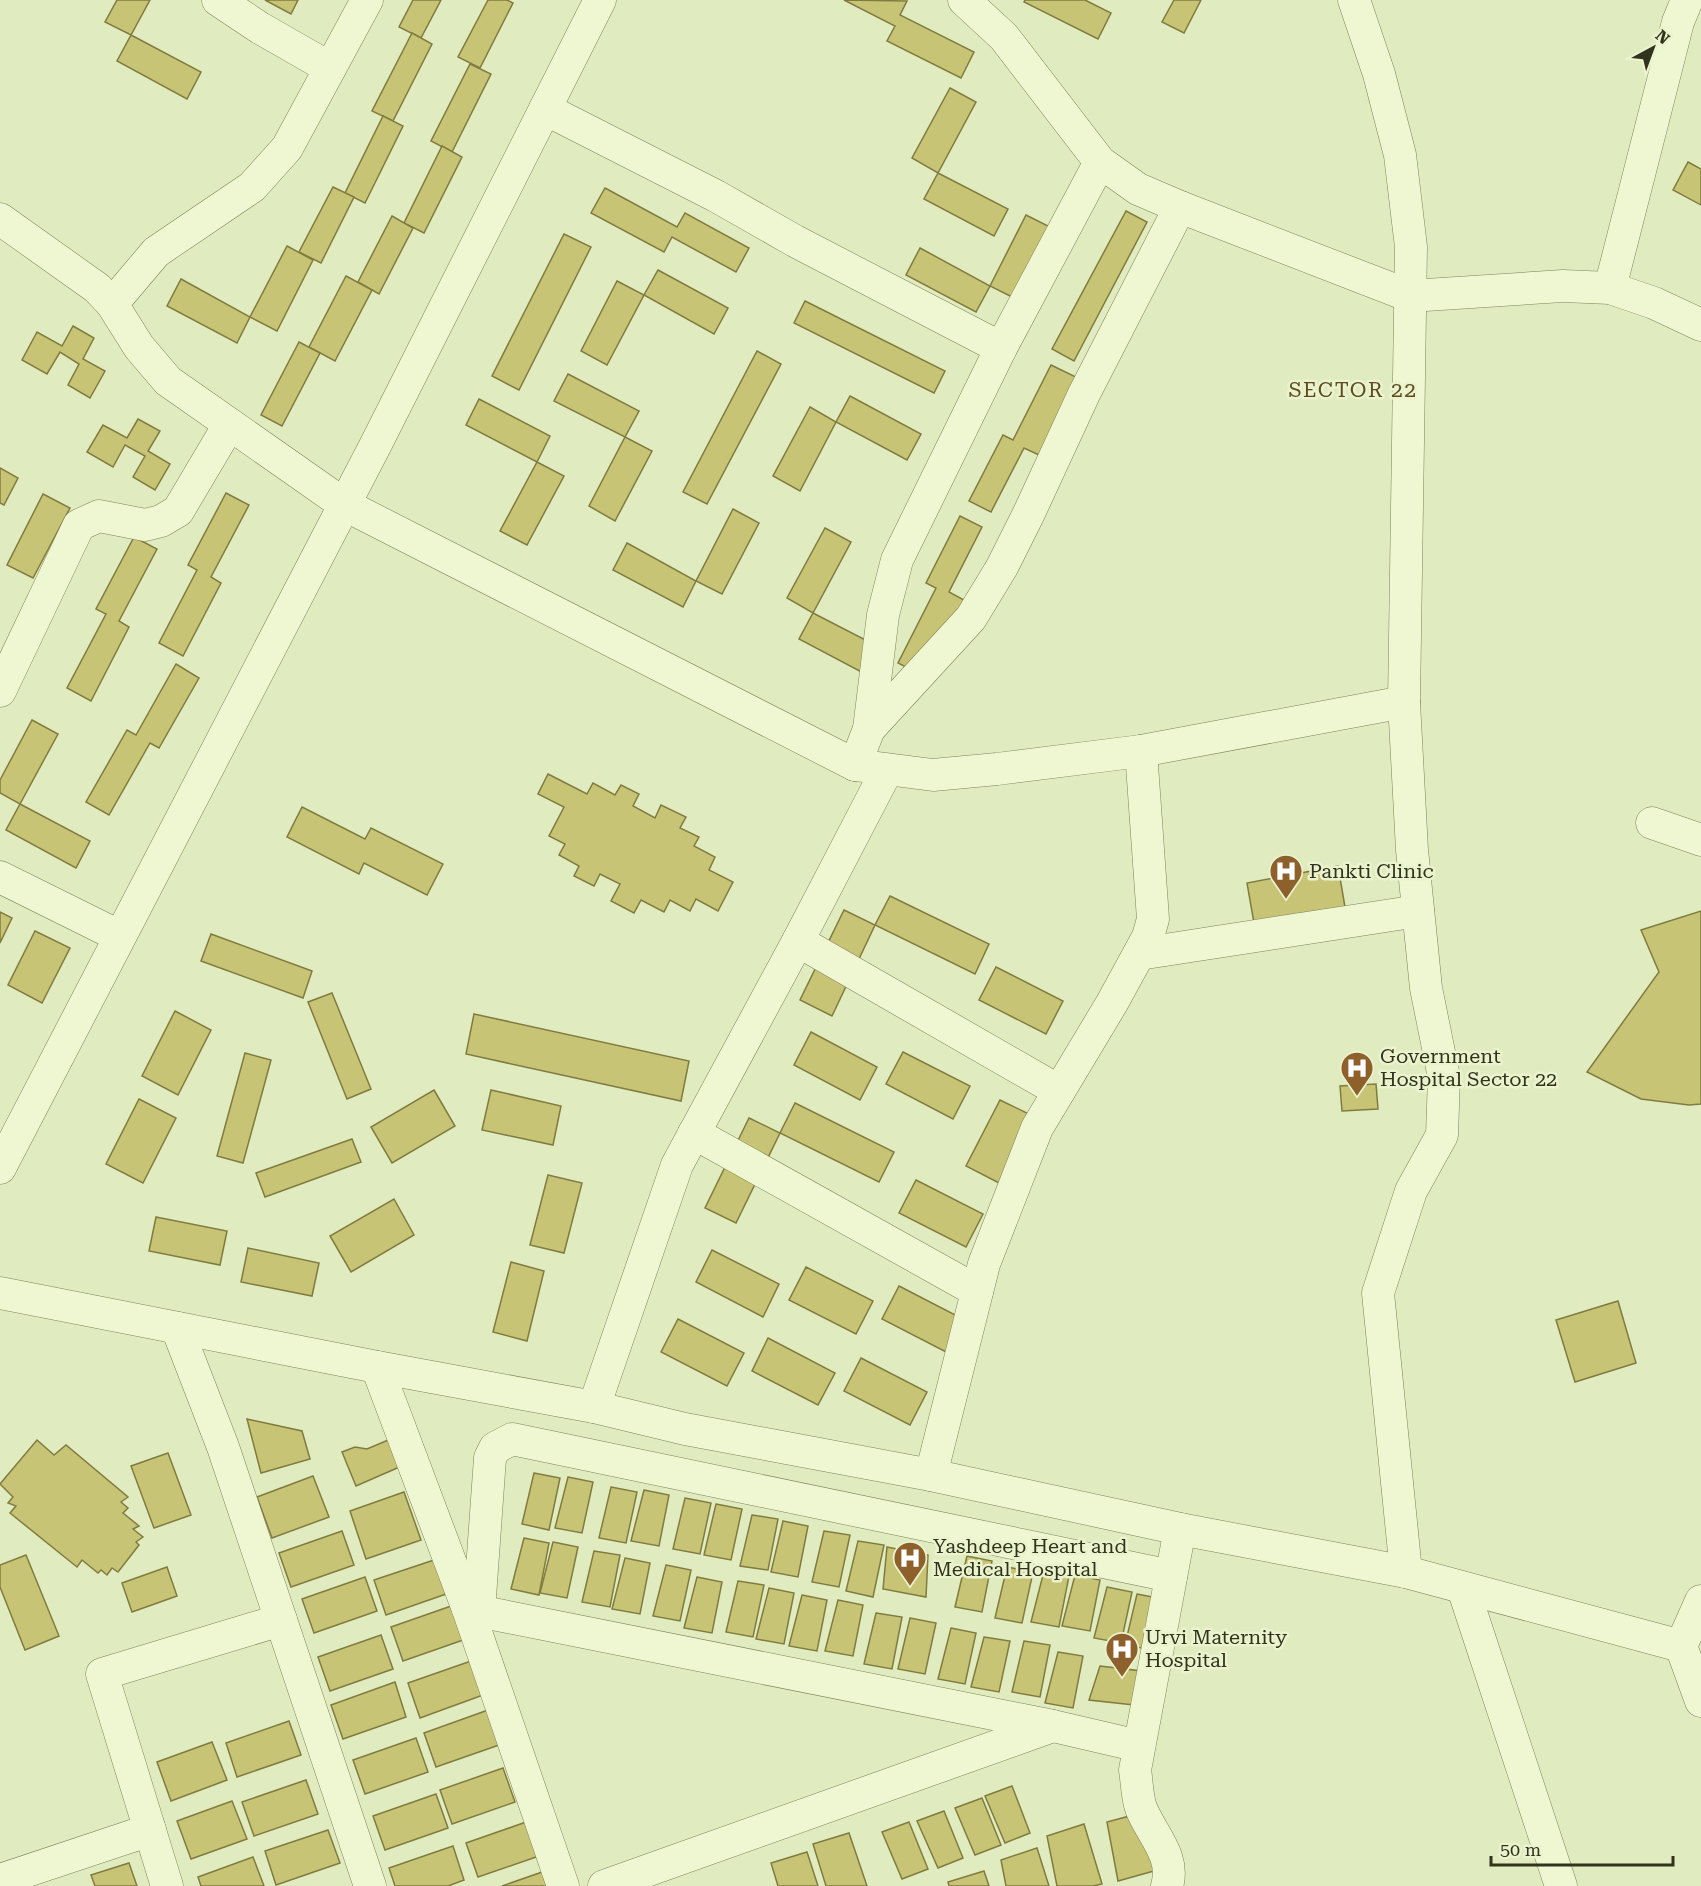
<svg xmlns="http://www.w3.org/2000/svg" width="1701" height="1886" font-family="'Roboto Serif',serif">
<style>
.building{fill:#c8c476;stroke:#807c3f;stroke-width:1.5}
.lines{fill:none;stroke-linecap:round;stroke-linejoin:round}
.minor-casing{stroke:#808358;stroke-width:33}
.minor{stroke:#eef7d1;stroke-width:32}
.labels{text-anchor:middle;stroke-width:5;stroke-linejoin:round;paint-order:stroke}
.poi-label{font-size:20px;fill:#32331c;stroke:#eaf3ce;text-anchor:start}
.neighbourhood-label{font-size:21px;letter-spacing:1.5px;fill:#5d4d1e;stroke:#eaf3ce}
</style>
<rect width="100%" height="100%" fill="#e0ebbf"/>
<g class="building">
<polygon points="117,0 150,0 131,35 105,22"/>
<polygon points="265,0 298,0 291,14"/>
<polygon points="413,0 441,0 421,38 399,27"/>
<polygon points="488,0 507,0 513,3 480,68 458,57"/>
<polygon points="844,0 907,1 900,15 974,52 961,78 887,41 895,26"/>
<polygon points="1025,0 1085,0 1111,13 1098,39 1024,2"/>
<polygon points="1174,0 1201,0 1184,33 1162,22"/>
<polygon points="412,33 432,44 393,121 372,111"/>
<polygon points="131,35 201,72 187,99 117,61"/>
<polygon points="470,64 491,74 452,152 431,141"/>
<polygon points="950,88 976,102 938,173 912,158"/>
<polygon points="383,116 403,126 365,203 345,193"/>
<polygon points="442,146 462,157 424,233 404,223"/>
<polygon points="1688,162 1701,169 1701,205 1673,190"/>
<polygon points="938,173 1008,209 994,236 924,199"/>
<polygon points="333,187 354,197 321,263 299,252"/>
<polygon points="605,188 677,227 685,213 749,248 736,272 672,237 664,252 591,213"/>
<polygon points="1126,211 1147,222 1074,361 1052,349"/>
<polygon points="1026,215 1052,228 1016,299 990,286"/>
<polygon points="392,216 413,228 379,294 358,282"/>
<polygon points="564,234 591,247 519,390 492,376"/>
<polygon points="287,246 313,260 277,331 250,317"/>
<polygon points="920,248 990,286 976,312 906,275"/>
<polygon points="658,270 728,308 714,334 644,295"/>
<polygon points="346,276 372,290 335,361 309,347"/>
<polygon points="181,279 250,317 237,343 167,306"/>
<polygon points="617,281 644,295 607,365 581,351"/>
<polygon points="805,301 945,371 934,393 794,323"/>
<polygon points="73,326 94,338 83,359 105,371 90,398 68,385 79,364 60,352 47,374 22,360 37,332 62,346"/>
<polygon points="299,342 320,353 282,426 261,415"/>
<polygon points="757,351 781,364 707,504 683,492"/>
<polygon points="1051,365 1078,378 1039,455 1024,448 991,512 969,501 1003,435 1013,440"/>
<polygon points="568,374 639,411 625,437 554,401"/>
<polygon points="850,396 921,434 907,460 836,422"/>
<polygon points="479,399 550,436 537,462 466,425"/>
<polygon points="810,407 836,422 800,491 773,476"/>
<polygon points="138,419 160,431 148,451 170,464 155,490 133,477 145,456 125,445 113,467 87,452 103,425 127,438"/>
<polygon points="625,437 652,451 615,521 589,506"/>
<polygon points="537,462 564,476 527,545 500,531"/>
<polygon points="0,468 18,478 4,505 0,503"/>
<polygon points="226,493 249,505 211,577 221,583 183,656 159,643 197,570 188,565"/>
<polygon points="43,494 70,508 33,578 7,565"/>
<polygon points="733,509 759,523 722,594 696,581"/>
<polygon points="960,516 982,527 949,592 964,600 925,677 898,663 936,588 926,583"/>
<polygon points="825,528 851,542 813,613 787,598"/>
<polygon points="134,537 157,549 119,621 129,627 91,701 67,688 106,614 96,609"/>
<polygon points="627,543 696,581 683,607 613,570"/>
<polygon points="813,613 883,649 869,676 799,639"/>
<polygon points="176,664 199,678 159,748 150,743 109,815 86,802 127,730 136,735"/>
<polygon points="32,720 58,734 20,804 0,793 0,780"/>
<polygon points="548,774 587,794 593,783 615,795 621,785 639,794 633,806 655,818 661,805 686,817 680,828 699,837 694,846 715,857 709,870 733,882 718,911 696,899 690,911 670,900 664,912 641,900 634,913 611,901 620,884 600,874 594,886 574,876 579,866 559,855 565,844 549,836 564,807 538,794"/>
<polygon points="20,804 90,841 76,868 6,830"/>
<polygon points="302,807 365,839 371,828 443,864 427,895 364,863 359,874 287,837"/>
<polygon points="1338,866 1346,913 1255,929 1247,883"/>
<polygon points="890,896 989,944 975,974 875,925"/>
<polygon points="844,910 875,925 832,1016 800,1000"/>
<polygon points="1701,911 1701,1104 1689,1105 1641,1099 1587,1072 1659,972 1641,930"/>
<polygon points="0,912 12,918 0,943"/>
<polygon points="35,931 70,948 42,1003 8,985"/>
<polygon points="211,934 312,971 303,998 201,961"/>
<polygon points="996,967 1063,1001 1046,1034 979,1000"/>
<polygon points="332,993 371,1089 347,1099 308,1002"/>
<polygon points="175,1011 211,1030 178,1095 142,1076"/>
<polygon points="474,1014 689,1061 681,1101 466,1054"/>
<polygon points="811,1032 877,1067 860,1100 794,1065"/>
<polygon points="903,1052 970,1086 953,1119 886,1084"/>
<polygon points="245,1053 271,1060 243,1163 217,1156"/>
<polygon points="1376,1084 1378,1109 1342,1111 1340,1086"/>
<polygon points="434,1090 455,1126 392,1163 371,1127"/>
<polygon points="491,1090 561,1106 553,1145 482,1130"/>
<polygon points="139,1099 176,1118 143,1183 106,1164"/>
<polygon points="1000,1100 1033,1116 999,1183 966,1166"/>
<polygon points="795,1103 894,1152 879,1182 780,1133"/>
<polygon points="749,1118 780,1133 736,1223 705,1208"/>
<polygon points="352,1139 361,1162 265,1197 256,1173"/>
<polygon points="548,1175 582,1183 564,1253 530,1245"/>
<polygon points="916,1180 983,1214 966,1247 899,1213"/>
<polygon points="394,1199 414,1235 351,1272 330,1236"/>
<polygon points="156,1217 227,1231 220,1265 149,1251"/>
<polygon points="248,1248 319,1263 312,1296 241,1282"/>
<polygon points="712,1250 779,1284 763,1317 696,1282"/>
<polygon points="511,1262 544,1271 527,1341 493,1332"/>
<polygon points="806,1267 873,1301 856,1334 789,1300"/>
<polygon points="899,1286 965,1320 948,1353 882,1319"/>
<polygon points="1618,1301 1636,1363 1575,1382 1556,1320"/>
<polygon points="678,1319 744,1353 727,1386 661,1352"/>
<polygon points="768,1338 835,1373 818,1405 752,1371"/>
<polygon points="861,1358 927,1392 910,1425 844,1391"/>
<polygon points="247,1419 302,1431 310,1459 261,1473"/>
<polygon points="393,1438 404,1465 356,1486 342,1452 355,1447 367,1449"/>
<polygon points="37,1440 54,1455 66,1445 128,1497 121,1502 128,1508 123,1513 139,1526 133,1529 143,1537 136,1542 139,1545 118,1572 112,1568 107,1575 101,1570 98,1573 82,1560 77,1567 10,1513 16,1506 8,1503 13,1497 0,1484"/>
<polygon points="168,1453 191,1515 154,1528 131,1466"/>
<polygon points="534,1473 560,1478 549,1530 522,1524"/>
<polygon points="313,1476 329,1517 272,1538 257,1497"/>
<polygon points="568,1477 593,1482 582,1533 555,1528"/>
<polygon points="611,1487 637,1492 626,1543 599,1538"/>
<polygon points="644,1490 669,1495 659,1546 631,1541"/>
<polygon points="404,1492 421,1540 366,1559 350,1511"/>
<polygon points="685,1498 711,1503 700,1554 673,1549"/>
<polygon points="716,1504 742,1509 731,1560 704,1555"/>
<polygon points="752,1515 778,1519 768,1570 740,1566"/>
<polygon points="783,1521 808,1526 798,1577 771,1572"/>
<polygon points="342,1531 354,1565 291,1587 279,1553"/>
<polygon points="824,1531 850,1535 839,1587 812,1582"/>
<polygon points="524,1538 549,1543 539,1595 511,1589"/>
<polygon points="858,1541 884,1545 873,1597 846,1591"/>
<polygon points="553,1542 578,1547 567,1598 540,1593"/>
<polygon points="887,1547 928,1555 926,1597 883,1589"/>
<polygon points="594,1551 620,1555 610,1607 582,1602"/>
<polygon points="26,1555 59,1636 25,1650 0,1587 0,1565"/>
<polygon points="967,1556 992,1561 982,1612 955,1607"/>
<polygon points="625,1558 650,1563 640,1614 612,1609"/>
<polygon points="437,1559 449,1593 386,1615 374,1580"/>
<polygon points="666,1565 691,1570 680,1621 653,1616"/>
<polygon points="167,1567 177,1596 132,1612 122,1583"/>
<polygon points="1007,1567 1033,1572 1022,1623 995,1618"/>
<polygon points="1044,1571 1069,1576 1059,1627 1031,1622"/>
<polygon points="1075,1575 1100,1580 1090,1631 1062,1626"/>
<polygon points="365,1577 377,1611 314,1633 302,1599"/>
<polygon points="697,1577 722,1582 712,1633 684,1628"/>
<polygon points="738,1581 764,1585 753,1637 726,1632"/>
<polygon points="1107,1587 1132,1592 1121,1643 1094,1638"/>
<polygon points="769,1588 794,1593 784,1644 756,1639"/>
<polygon points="1137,1594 1163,1599 1152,1650 1125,1645"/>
<polygon points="802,1595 827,1600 817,1651 789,1646"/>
<polygon points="838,1600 863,1605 853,1656 825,1651"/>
<polygon points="454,1605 466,1639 403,1661 391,1627"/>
<polygon points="876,1613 902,1617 892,1669 864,1664"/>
<polygon points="910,1618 936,1623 925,1674 898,1669"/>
<polygon points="951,1628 976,1633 965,1684 938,1679"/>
<polygon points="381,1635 393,1669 330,1691 318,1657"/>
<polygon points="984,1637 1010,1641 999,1692 971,1687"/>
<polygon points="1024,1641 1050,1645 1040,1697 1012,1692"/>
<polygon points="1058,1652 1083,1656 1073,1708 1045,1703"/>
<polygon points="471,1661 483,1695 420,1718 408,1683"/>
<polygon points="1100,1666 1142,1671 1134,1705 1089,1700"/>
<polygon points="395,1682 406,1717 343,1739 331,1705"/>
<polygon points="488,1710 499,1745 436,1767 424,1733"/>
<polygon points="289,1721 301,1755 237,1777 226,1743"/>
<polygon points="416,1738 428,1772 365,1794 353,1760"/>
<polygon points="212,1742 227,1780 171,1801 157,1762"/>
<polygon points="503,1768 515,1802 452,1824 440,1790"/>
<polygon points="306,1780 318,1814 254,1836 242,1802"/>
<polygon points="1012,1786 1030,1833 1005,1843 985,1796"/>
<polygon points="436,1794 448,1828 385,1850 373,1816"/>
<polygon points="982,1798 1001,1845 975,1855 955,1808"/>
<polygon points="232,1801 247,1839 191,1859 177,1821"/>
<polygon points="944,1811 963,1858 938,1868 917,1821"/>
<polygon points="1137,1814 1161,1869 1118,1881 1107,1822"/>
<polygon points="529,1821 542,1855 478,1877 466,1843"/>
<polygon points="909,1822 928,1869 902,1879 882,1832"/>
<polygon points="1084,1824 1102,1884 1093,1886 1057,1886 1047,1836"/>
<polygon points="328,1830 340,1863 276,1885 265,1851"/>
<polygon points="849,1833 867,1886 826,1886 813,1844"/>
<polygon points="453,1846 464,1880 448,1886 395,1886 389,1868"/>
<polygon points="1037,1848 1049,1886 1006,1886 1001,1860"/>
<polygon points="807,1852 818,1886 778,1886 771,1863"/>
<polygon points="253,1857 264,1886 201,1886 198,1877"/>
<polygon points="129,1863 137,1886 95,1886 91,1875"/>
<polygon points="548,1870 554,1886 502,1886"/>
<polygon points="984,1871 989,1886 949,1886 948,1882"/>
</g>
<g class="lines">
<g class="minor-casing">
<g id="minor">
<polyline points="218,0 260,28 330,68"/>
<polyline points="964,0 1004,37 1100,162 1138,189 1180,207 1410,296 1563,286 1610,288 1654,303 1701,325"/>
<polyline points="1354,0 1379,74 1400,155 1411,247 1404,702 1412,850 1426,988 1444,1077 1442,1135 1411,1191 1378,1293 1406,1572"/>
<polyline points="545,109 716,196 795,241 1001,348"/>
<polyline points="0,219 97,288 112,304 139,347 168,381 345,505 855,765 933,775 997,769 1141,751 1404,702"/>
<polyline points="1610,288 1678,22 1687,0"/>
<polyline points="112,304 156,252 252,187 287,148 367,0"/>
<polyline points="0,691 79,525 99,516 145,525 161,521 178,511 229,425"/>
<polyline points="869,729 971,618 1002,567 1029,513 1084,394 1180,207"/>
<polyline points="855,765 869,729 883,615 897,560 1001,348 1100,162"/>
<polyline points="1652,823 1701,840"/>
<polyline points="0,877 119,936"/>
<polyline points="798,941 1059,1091"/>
<polyline points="1139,954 1418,911"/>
<polyline points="694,1133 977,1291"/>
<polyline points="0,1168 376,444 600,0"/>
<polyline points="0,1293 377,1367 594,1407 685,1429 931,1475 1180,1529 1406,1572 1681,1646"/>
<polyline points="177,1328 223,1447 370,1886"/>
<polyline points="377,1367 468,1609 563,1886"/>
<polyline points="594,1407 677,1165 798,941 887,770"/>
<polyline points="931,1475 984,1264 1037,1128 1112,1003 1148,937 1153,919 1141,751"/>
<polyline points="1463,1588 1561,1886"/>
<polyline points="1701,1601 1681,1646 1701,1701"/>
<polyline points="468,1609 1053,1726 1139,1746"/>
<polyline points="479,1611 490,1458 495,1448 512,1439 1171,1576"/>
<polyline points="0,1880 150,1830"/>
<polyline points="167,1886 102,1674 281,1620"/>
<polyline points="604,1886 1053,1726"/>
<path d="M1167,1886C1176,1856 1151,1834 1141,1808C1137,1797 1137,1782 1135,1770L1180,1529"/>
</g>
</g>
<use href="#minor" class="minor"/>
</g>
<defs>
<g id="hospital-pin" transform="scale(1.725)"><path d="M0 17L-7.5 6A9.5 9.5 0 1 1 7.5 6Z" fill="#8e602b" stroke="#eaf3ce"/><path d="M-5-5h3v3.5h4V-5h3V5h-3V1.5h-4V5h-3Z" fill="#fff"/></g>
</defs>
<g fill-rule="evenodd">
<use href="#hospital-pin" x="1286" y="871"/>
<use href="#hospital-pin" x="1357" y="1068"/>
<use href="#hospital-pin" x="910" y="1558"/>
<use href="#hospital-pin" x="1122" y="1649"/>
</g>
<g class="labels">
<g class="poi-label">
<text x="1309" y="878">Pankti Clinic</text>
<text x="1380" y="1063">Government<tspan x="1380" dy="23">Hospital Sector 22</tspan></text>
<text x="933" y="1553">Yashdeep Heart and<tspan x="933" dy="23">Medical Hospital</tspan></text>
<text x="1145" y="1644">Urvi Maternity<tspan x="1145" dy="23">Hospital</tspan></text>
</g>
<g class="neighbourhood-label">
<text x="1353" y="397">SECTOR 22</text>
</g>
</g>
<g transform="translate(1653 48) rotate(41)" stroke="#eaf3ce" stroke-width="4.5" paint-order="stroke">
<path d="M0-4.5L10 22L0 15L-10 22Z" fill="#32331c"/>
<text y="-9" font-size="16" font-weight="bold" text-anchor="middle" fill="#32331c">N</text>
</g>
<path d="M1491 1856v9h182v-9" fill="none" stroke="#32331c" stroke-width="3"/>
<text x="1500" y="1856" font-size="18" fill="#32331c" stroke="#eaf3ce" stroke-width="4.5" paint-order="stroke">50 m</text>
</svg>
